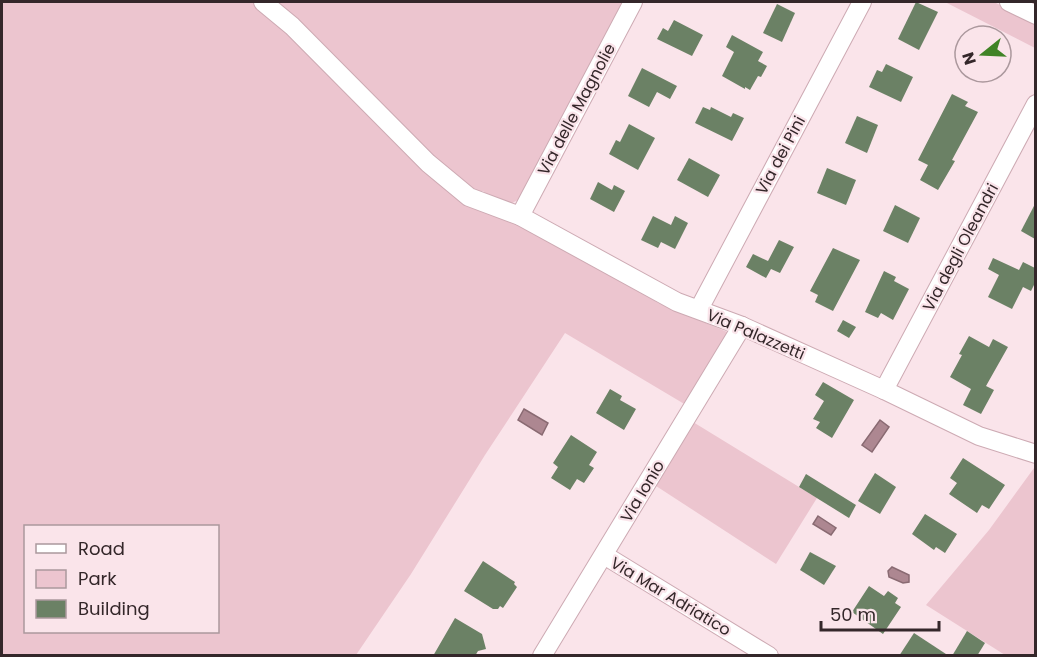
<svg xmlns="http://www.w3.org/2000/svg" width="1037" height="657" font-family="Poppins,sans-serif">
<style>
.green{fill:#ecc5cf;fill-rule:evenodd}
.water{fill:#ad8791;stroke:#896a72;stroke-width:1.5}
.building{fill:#6b8165}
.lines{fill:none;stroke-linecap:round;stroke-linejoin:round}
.minor-casing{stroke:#cdaab3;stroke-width:20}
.minor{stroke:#fff;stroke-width:18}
.labels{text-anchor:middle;stroke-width:4.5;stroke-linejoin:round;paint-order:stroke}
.street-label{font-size:16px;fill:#34272a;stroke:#fae4ea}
</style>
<rect width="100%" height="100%" fill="#fae4ea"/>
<g class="green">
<path d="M2,2H255L483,211L535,232L629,283L658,303L732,334L686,405L565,333L485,455L411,574L356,655H2ZM26,526H218V632H26Z"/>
<polygon points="272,2 623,2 520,199 512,203 493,199 483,191 470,191 431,156"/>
<polygon points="945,2 994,2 1035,23 1035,48"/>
<polygon points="693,422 817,498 776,564 653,484"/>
<polygon points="1034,468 1036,468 1035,655 1005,655 926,605 989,530"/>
</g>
<g class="water">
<polygon points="524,409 548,423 542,435 518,420"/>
<polygon points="880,420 889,427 872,452 862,445"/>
<polygon points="818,516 836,528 831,535 813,524"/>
<polygon points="892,567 909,575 909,582 903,583 889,577 888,571"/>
</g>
<g class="building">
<polygon points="916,2 938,12 919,50 898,39"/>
<polygon points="777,4 795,13 782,42 763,33"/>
<polygon points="674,20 703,35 692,56 657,39 663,28 668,31"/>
<polygon points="732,35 763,52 758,61 767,66 761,77 758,76 750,90 745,87 745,89 722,76 734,52 726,47"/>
<polygon points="886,64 913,77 901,102 869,87 877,70 882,72"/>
<polygon points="642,68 677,86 670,99 657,92 649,107 628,96"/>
<polygon points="952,94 968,102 965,106 978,112 952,160 955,161 938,190 920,180 928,165 918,160"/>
<polygon points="703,107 710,110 711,107 731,117 733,113 744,118 732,141 695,123"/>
<polygon points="857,116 878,125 867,153 845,143"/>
<polygon points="629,124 655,138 638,170 609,154 616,140 620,142"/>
<polygon points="689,158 720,175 708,197 677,180"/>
<polygon points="827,168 856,180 846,205 817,193"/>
<polygon points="598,182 612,190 614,185 625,191 614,212 590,199"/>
<polygon points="1035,204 1035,239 1021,231"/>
<polygon points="895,205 920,218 908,243 883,231"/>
<polygon points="653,216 671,225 675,216 688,223 675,249 661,242 658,248 641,240"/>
<polygon points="779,240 794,247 780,273 771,269 766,278 746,267 753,254 768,261"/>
<polygon points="833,248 860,260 833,311 815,302 818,295 810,291"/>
<polygon points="993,258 1019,270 1023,262 1035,268 1035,283 1031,291 1023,287 1012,309 988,297 999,275 988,269"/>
<polygon points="884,271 896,277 894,281 909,289 893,320 881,313 878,318 865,312"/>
<polygon points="843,320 856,327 849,338 837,331"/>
<polygon points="969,336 989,347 993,339 1008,347 986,386 994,390 981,414 963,405 971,389 950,377 962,355 959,354"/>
<polygon points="823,382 854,400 832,438 816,428 820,422 813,419 824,401 815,395"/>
<polygon points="610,389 622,396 620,400 636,409 624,430 596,413"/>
<polygon points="571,435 597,452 589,465 594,468 584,483 577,479 570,490 551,478 558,467 553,463"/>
<polygon points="963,458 1005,485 989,509 982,505 977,513 949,494 957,483 950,478"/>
<polygon points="875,473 896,487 880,514 858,501"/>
<polygon points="806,474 856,505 849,518 799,487"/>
<polygon points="925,514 957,534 945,553 936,547 934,550 912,534"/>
<polygon points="810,552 836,566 824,585 800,570"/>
<polygon points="483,561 515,582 514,584 517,587 503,608 500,606 498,609 493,609 464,591"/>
<polygon points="869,586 884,596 888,591 898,598 895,603 901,607 883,634 852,612"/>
<polygon points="455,618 482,634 486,649 478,651 475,656 433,656"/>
<polygon points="967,631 985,643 977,656 952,656"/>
<polygon points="914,633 949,656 899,656"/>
</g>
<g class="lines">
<g class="minor-casing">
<g id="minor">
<polyline points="263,2 292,26 428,163 469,197 520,216 677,302 742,326 884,390 979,436 1036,454"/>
<polyline points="1009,2 1036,15"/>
<polyline points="520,216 633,2"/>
<polyline points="699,309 862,2"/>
<polyline points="884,390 1036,104"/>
<polyline points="604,555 769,656"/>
<polyline points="542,656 742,326"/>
</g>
</g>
<use href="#minor" class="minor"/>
</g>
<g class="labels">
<g class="street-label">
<text transform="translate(576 109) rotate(-62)" y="6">Via delle Magnolie</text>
<text transform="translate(780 155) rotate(-62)" y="6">Via dei Pini</text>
<text transform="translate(960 247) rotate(-62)" y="6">Via degli Oleandri</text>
<text transform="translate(756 334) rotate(23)" y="6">Via Palazzetti</text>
<text transform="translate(642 491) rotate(-59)" y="6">Via Ionio</text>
<text transform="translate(671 596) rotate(31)" y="6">Via Mar Adriatico</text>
</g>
</g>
<rect width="1037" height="657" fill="none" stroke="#34272a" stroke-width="6"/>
<rect x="24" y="525" width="195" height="108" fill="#fae4ea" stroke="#ab989d" stroke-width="1.5"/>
<rect x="36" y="544" width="30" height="9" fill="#ffffff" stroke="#ab989d" stroke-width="1.5"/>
<text x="78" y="555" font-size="18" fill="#34272a">Road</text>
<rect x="36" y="570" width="30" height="18" fill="#ecc5cf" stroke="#ab989d" stroke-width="1.5"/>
<text x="78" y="585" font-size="18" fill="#34272a">Park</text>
<rect x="36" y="600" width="30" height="18" fill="#6b8165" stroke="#ab989d" stroke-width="1.5"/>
<text x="78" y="615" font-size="18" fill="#34272a">Building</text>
<g transform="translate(983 54) rotate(252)"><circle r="28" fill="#fae4ea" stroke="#ab989d" stroke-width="1.5"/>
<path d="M0-4.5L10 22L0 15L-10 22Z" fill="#408326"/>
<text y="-9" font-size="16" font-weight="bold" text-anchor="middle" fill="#34272a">N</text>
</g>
<path d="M821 621v9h118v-9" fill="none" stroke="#34272a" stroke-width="3"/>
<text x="830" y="621" font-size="18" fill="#34272a" stroke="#fae4ea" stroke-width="4.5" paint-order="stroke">50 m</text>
</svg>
